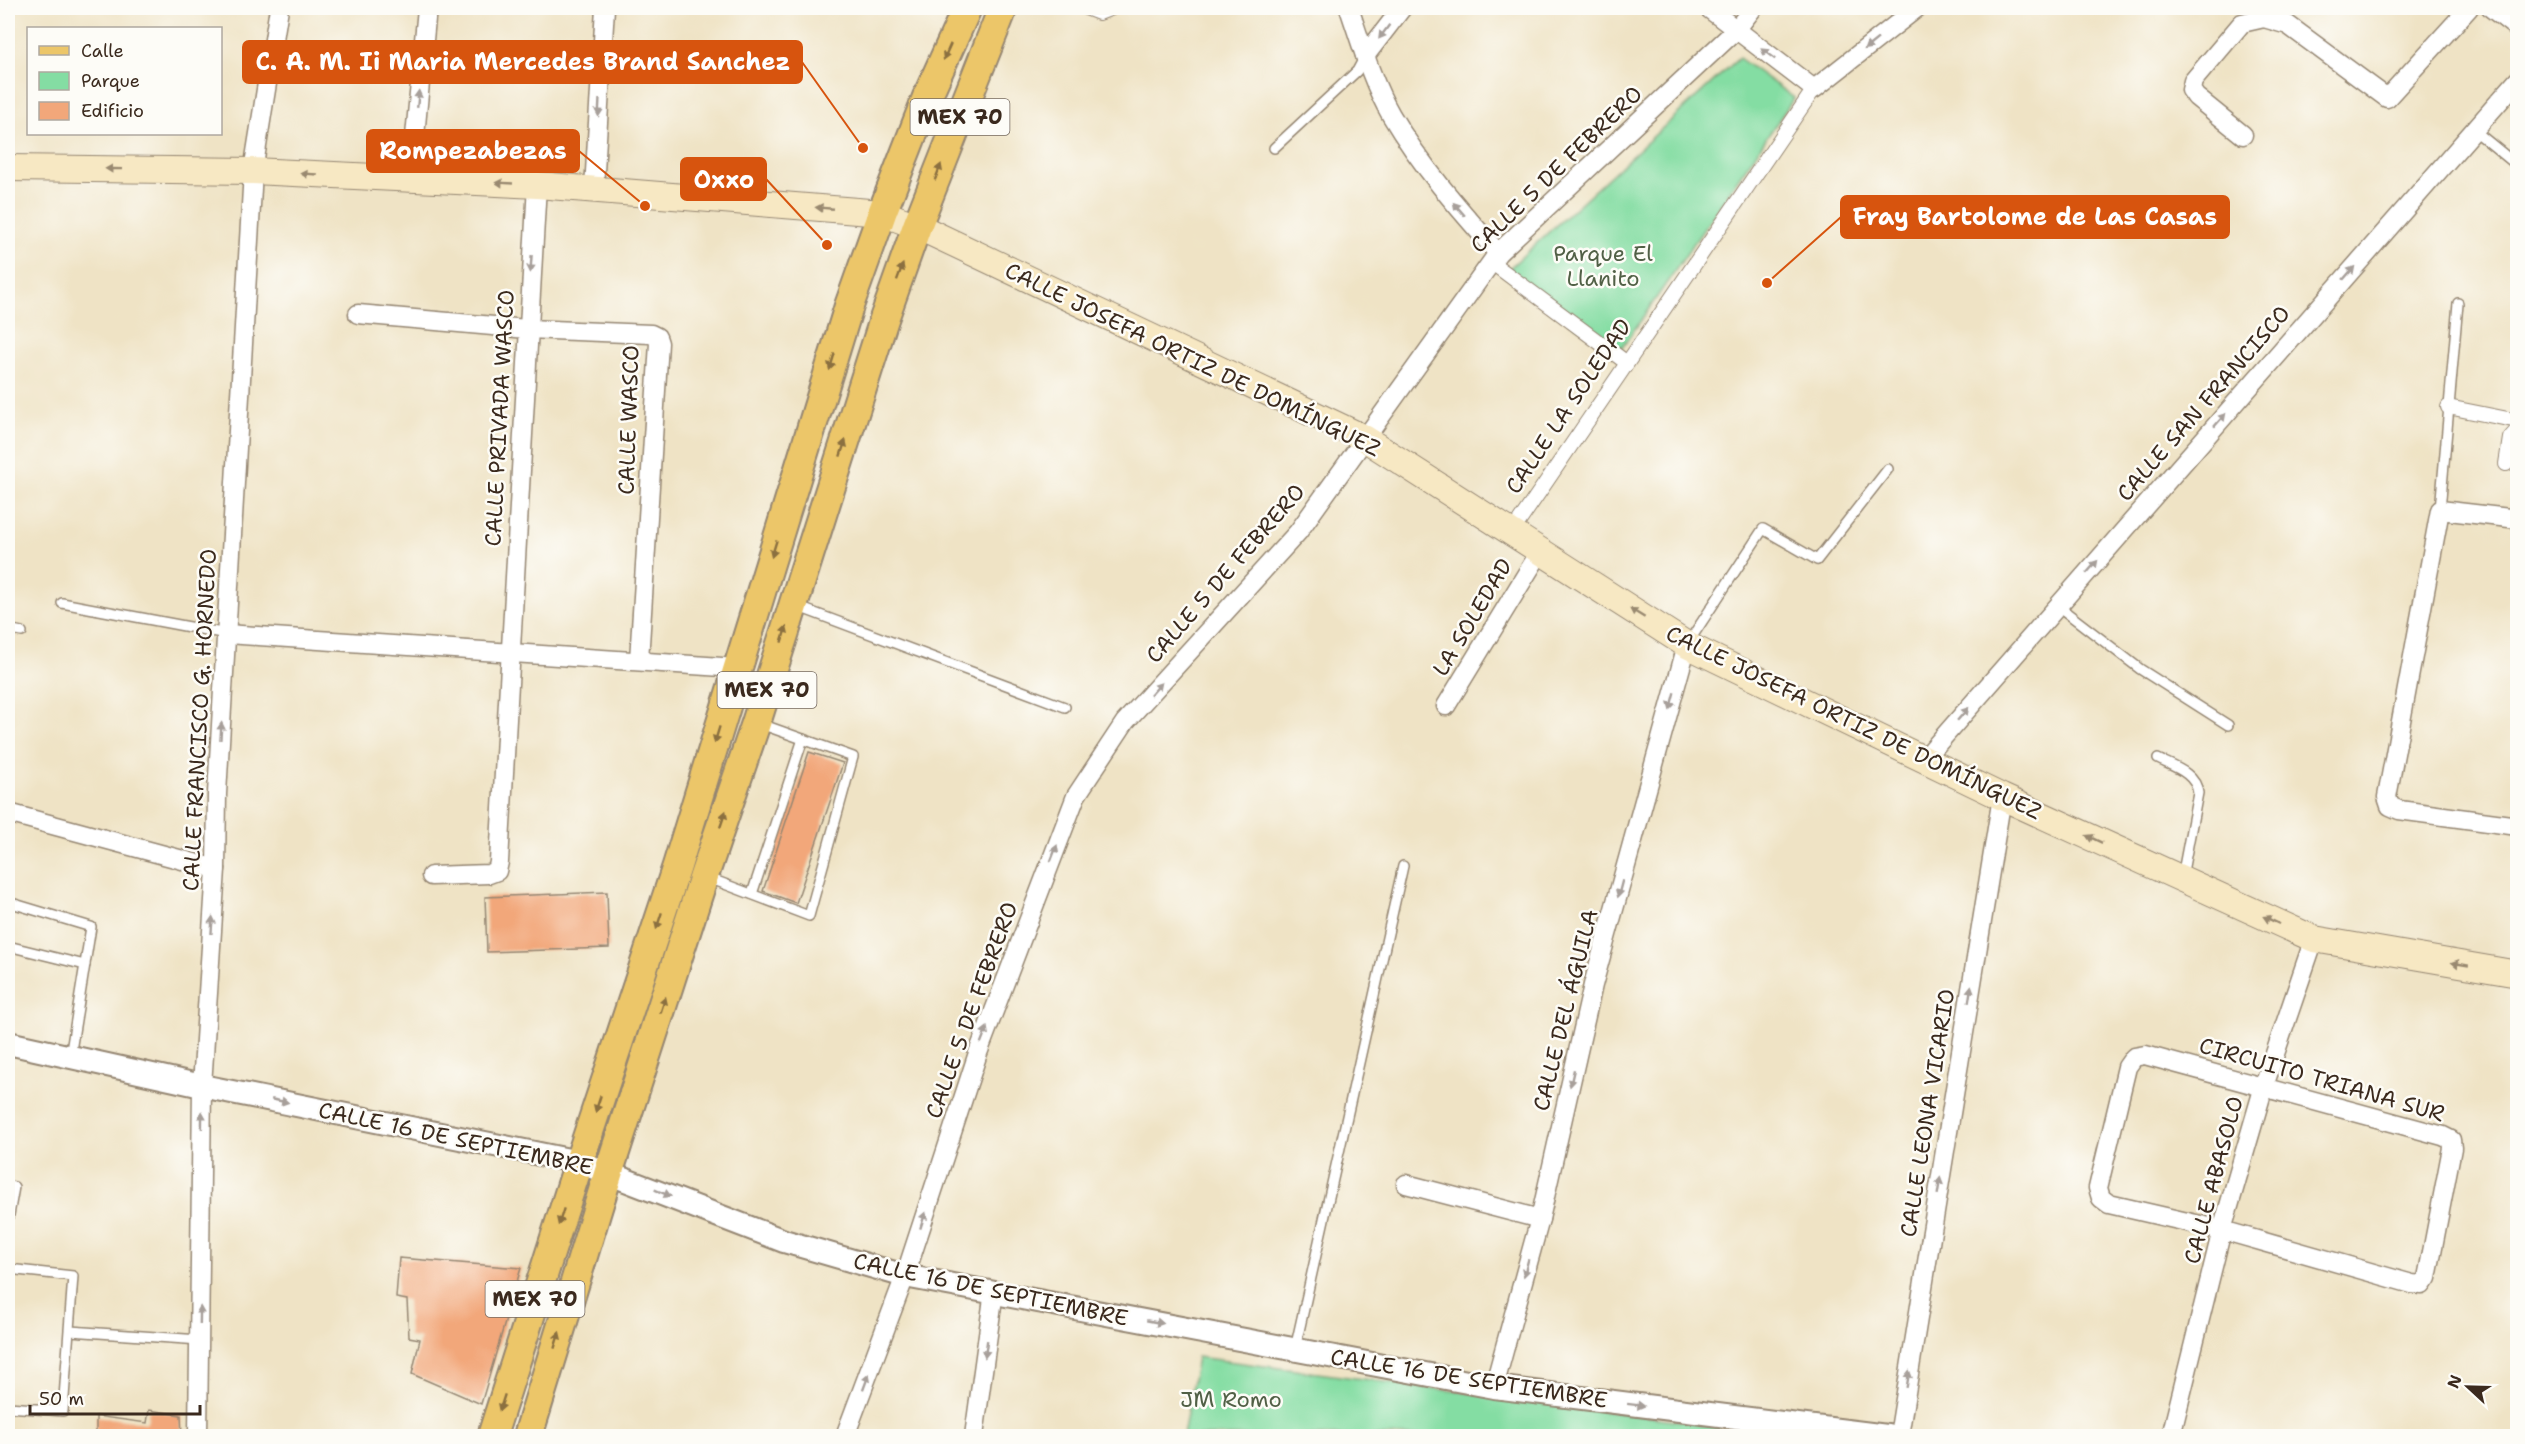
<svg xmlns="http://www.w3.org/2000/svg" width="2525" height="1444" font-family="'Shantell Sans',sans-serif">
<style>
.green{fill:#84dda3;stroke:#608460;stroke-width:1.5}
.building{fill:#f2a77a}
.lines{fill:none;stroke-linecap:round;stroke-linejoin:round}
.service-casing{stroke:#958672;stroke-width:12}
.pedestrian-casing{stroke:#958672;stroke-width:16}
.minor-casing{stroke:#958672;stroke-width:21}
.tertiary-casing{stroke:#958672;stroke-width:26}
.secondary-casing{stroke:#958672;stroke-width:28}
.primary-casing{stroke:#958672;stroke-width:32}
.service{stroke:#fff;stroke-width:9}
.pedestrian{stroke:#fff;stroke-width:14}
.minor{stroke:#fff;stroke-width:18}
.tertiary{stroke:#fff;stroke-width:22}
.secondary{stroke:#f7e8c3;stroke-width:26}
.primary{stroke:#ecc669;stroke-width:28}
.oneway{fill:#a79f9a}
.oneway2{fill:#8b7040}
.oneway3{fill:#998970}
.labels{text-anchor:middle;stroke-width:5;stroke-linejoin:round;paint-order:stroke}
.shield{fill:#fdfcf7;stroke:#75695f;stroke-width:1.5}
.shield-label{font-size:21px;font-weight:bold;fill:#3b2a1e}
.street-label{font-size:22px;fill:#3b2a1e;stroke:#fdfcf7}
.park-label{font-size:22px;fill:#516046;stroke:#fdfcf7}
.leader{fill:none;stroke:#d7540e;stroke-width:2}
.callout-dot{fill:#d7540e;stroke:#fdfcf7;stroke-width:2}
.callout{fill:#d7540e;stroke:#d7540e;stroke-width:2}
.callout-label{font-size:24px;text-anchor:middle;font-weight:bold;fill:#fff}
</style>
<rect width="100%" height="100%" fill="#fdfcf7"/>
<filter id="ink" filterUnits="userSpaceOnUse"><feTurbulence type="fractalNoise" baseFrequency=".0167" numOctaves="2"/><feDisplacementMap in="SourceGraphic" scale="12" xChannelSelector="R" yChannelSelector="G"/><feConvolveMatrix kernelMatrix="1 2 1 2 8 2 1 2 1" color-interpolation-filters="sRGB"/></filter>
<filter id="wash" filterUnits="userSpaceOnUse"><feTurbulence type="fractalNoise" baseFrequency=".008" numOctaves="4" result="noise"/><feDisplacementMap in="SourceGraphic" scale="24" xChannelSelector="R" yChannelSelector="G"/><feGaussianBlur stdDeviation="1.35" result="paint"/><feColorMatrix in="noise" values="0 0 0 0 0 0 0 0 0 0 0 0 0 0 0 0 0 1.4 0 .05"/><feComposite in="paint" operator="in"/></filter>
<g filter="url(#wash)">
<rect width="100%" height="100%" fill="#efe3c5"/>
<g class="green">
<polygon points="1739,58 1794,98 1617,355 1503,274"/>
<polygon points="1197,1357 1719,1426 1717,1436 1183,1436"/>
</g>
<g id="blocks">
<g class="building">
<polygon points="809,752 843,763 796,903 763,891"/>
<polygon points="607,892 609,948 487,952 485,897"/>
<polygon points="399,1258 521,1268 481,1404 412,1374 420,1339 409,1337 407,1300 396,1298"/>
<polygon points="149,1410 181,1415 182,1437 96,1437 96,1416 147,1423"/>
</g>
</g>
</g>
<g filter="url(#ink)">
<use href="#blocks" fill-opacity="0" stroke="#958672" stroke-width="1.5"/>
<g class="lines">
<g class="service-casing">
<g id="service">
<polyline points="2474,130 2518,166"/>
<polyline points="1274,148 1357,71 1365,56"/>
<polyline points="2440,510 2458,303"/>
<polyline points="62,603 227,634"/>
<polyline points="796,606 1065,707"/>
<polyline points="2058,606 2140,669 2228,725"/>
<polyline points="8,629 22,632"/>
<polyline points="1688,643 1763,529 1817,560 1888,469"/>
<path d="M2158,759C2174,767 2196,773 2198,793L2182,877"/>
<polyline points="706,877 809,916 853,757 758,723"/>
<polyline points="752,894 803,739"/>
<polyline points="8,902 91,927 70,1057"/>
<polyline points="8,946 85,965"/>
<polyline points="8,1186 14,1187 9,1215 8,1215"/>
<polyline points="8,1269 73,1276 63,1411 8,1407"/>
<polyline points="70,1331 200,1340"/>
<polyline points="1295,1349 1403,866"/>
</g>
</g>
<g class="pedestrian-casing">
<g id="pedestrian">
<polyline points="1086,8 1099,13 1112,8"/>
<polyline points="1491,262 1627,363"/>
<polyline points="2448,407 2518,421"/>
<polyline points="2506,464 2510,438 2518,429"/>
<polyline points="1512,532 1814,89"/>
</g>
</g>
<g class="minor-casing">
<g id="minor">
<path d="M1349,8C1361,43 1372,82 1391,115C1421,166 1459,209 1498,253"/>
<polyline points="1708,8 1814,89 1917,8"/>
<polyline points="2491,8 2518,29"/>
<polyline points="1365,56 1402,8"/>
<polyline points="2243,135 2196,97 2191,90 2193,81 2242,23 2264,18 2288,25 2387,98 2469,8"/>
<polyline points="411,179 427,8"/>
<polyline points="594,188 605,8"/>
<polyline points="358,314 527,329 651,334 657,337 659,343 639,660"/>
<polyline points="2518,519 2440,510 2387,797 2390,806 2399,810 2518,826"/>
<polyline points="227,634 737,668"/>
<polyline points="1446,706 1540,552"/>
<polyline points="1925,758 2518,80"/>
<polyline points="8,813 216,869"/>
<polyline points="431,876 489,874 497,871 499,862 537,185"/>
<polygon points="2145,1055 2443,1136 2451,1140 2452,1148 2427,1278 2422,1285 2412,1284 2222,1230 2109,1204 2101,1198 2098,1188 2127,1067 2134,1057"/>
<polyline points="1406,1184 1540,1219"/>
<polyline points="1494,1387 1540,1219 1593,985 1687,645"/>
<polyline points="198,1436 202,1086 216,869 217,794 253,171 279,8"/>
<polyline points="845,1436 905,1276 978,1053 1076,796 1125,722 1298,532 1498,253 1736,30 1753,8"/>
<polyline points="974,1436 994,1291"/>
<polyline points="1899,1436 2002,797"/>
<polyline points="2171,1436 2222,1230 2264,1086 2314,939"/>
</g>
</g>
<g class="tertiary-casing">
<polyline id="tertiary" points="8,1043 202,1086 579,1162 784,1241 905,1276 1494,1387 1887,1436"/>
</g>
<g class="secondary-casing">
<polyline id="secondary" points="8,168 253,171 537,185 882,213 917,226 1364,438 1687,645 2002,797 2314,939 2518,974"/>
</g>
<g class="primary-casing">
<g id="primary">
<polyline points="492,1436 579,1162 677,866 849,306 882,213 927,97 967,8"/>
<polyline points="528,1436 609,1171 704,876 756,723 884,319 917,226 1003,8"/>
</g>
</g>
<use href="#service" class="service"/>
<use href="#pedestrian" class="pedestrian"/>
<use href="#minor" class="minor"/>
<use href="#tertiary" class="tertiary"/>
<use href="#secondary" class="secondary"/>
<use href="#primary" class="primary"/>
</g>
<defs><path id="oneway-solid" d="M-6-.8H1V-3.2L6.5 0L1 3.2V.8H-6Z" transform="scale(1.5)"/></defs>
<g class="oneway">
<use href="#oneway-solid" transform="translate(1384 32) rotate(127)"/>
<use href="#oneway-solid" transform="translate(1871 44) rotate(141)"/>
<use href="#oneway-solid" transform="translate(1768 54) rotate(-143)"/>
<use href="#oneway-solid" transform="translate(418 99) rotate(-85)"/>
<use href="#oneway-solid" transform="translate(599 108) rotate(93)"/>
<use href="#oneway-solid" transform="translate(1459 209) rotate(-131)"/>
<use href="#oneway-solid" transform="translate(531 264) rotate(94)"/>
<use href="#oneway-solid" transform="translate(2349 273) rotate(-49)"/>
<use href="#oneway-solid" transform="translate(2220 420) rotate(-49)"/>
<use href="#oneway-solid" transform="translate(2092 567) rotate(-49)"/>
<use href="#oneway-solid" transform="translate(1156 689) rotate(-48)"/>
<use href="#oneway-solid" transform="translate(1672 701) rotate(105)"/>
<use href="#oneway-solid" transform="translate(1963 714) rotate(-49)"/>
<use href="#oneway-solid" transform="translate(221 731) rotate(-86)"/>
<use href="#oneway-solid" transform="translate(1054 853) rotate(-69)"/>
<use href="#oneway-solid" transform="translate(1620 889) rotate(105)"/>
<use href="#oneway-solid" transform="translate(212 925) rotate(-86)"/>
<use href="#oneway-solid" transform="translate(1970 994) rotate(-81)"/>
<use href="#oneway-solid" transform="translate(984 1035) rotate(-69)"/>
<use href="#oneway-solid" transform="translate(1572 1078) rotate(103)"/>
<use href="#oneway-solid" transform="translate(280 1101) rotate(11)"/>
<use href="#oneway-solid" transform="translate(202 1120) rotate(-89)"/>
<use href="#oneway-solid" transform="translate(1939 1186) rotate(-81)"/>
<use href="#oneway-solid" transform="translate(663 1193) rotate(22)"/>
<use href="#oneway-solid" transform="translate(923 1220) rotate(-72)"/>
<use href="#oneway-solid" transform="translate(1526 1268) rotate(105)"/>
<use href="#oneway-solid" transform="translate(200 1315) rotate(-89)"/>
<use href="#oneway-solid" transform="translate(1155 1322) rotate(11)"/>
<use href="#oneway-solid" transform="translate(986 1349) rotate(98)"/>
<use href="#oneway-solid" transform="translate(1908 1379) rotate(-81)"/>
<use href="#oneway-solid" transform="translate(866 1382) rotate(-70)"/>
<use href="#oneway-solid" transform="translate(1636 1405) rotate(7)"/>
</g>
<g class="oneway2">
<use href="#oneway-solid" transform="translate(947 52) rotate(114)"/>
<use href="#oneway-solid" transform="translate(938 172) rotate(-69)"/>
<use href="#oneway-solid" transform="translate(900 272) rotate(-70)"/>
<use href="#oneway-solid" transform="translate(832 362) rotate(107)"/>
<use href="#oneway-solid" transform="translate(843 448) rotate(-72)"/>
<use href="#oneway-solid" transform="translate(774 549) rotate(107)"/>
<use href="#oneway-solid" transform="translate(784 634) rotate(-73)"/>
<use href="#oneway-solid" transform="translate(717 735) rotate(107)"/>
<use href="#oneway-solid" transform="translate(723 819) rotate(-71)"/>
<use href="#oneway-solid" transform="translate(659 921) rotate(108)"/>
<use href="#oneway-solid" transform="translate(663 1005) rotate(-72)"/>
<use href="#oneway-solid" transform="translate(598 1104) rotate(108)"/>
<use href="#oneway-solid" transform="translate(561 1217) rotate(108)"/>
<use href="#oneway-solid" transform="translate(557 1340) rotate(-73)"/>
<use href="#oneway-solid" transform="translate(502 1403) rotate(108)"/>
</g>
<g class="oneway3">
<use href="#oneway-solid" transform="translate(114 169) rotate(-179)"/>
<use href="#oneway-solid" transform="translate(309 174) rotate(-177)"/>
<use href="#oneway-solid" transform="translate(504 183) rotate(-177)"/>
<use href="#oneway-solid" transform="translate(824 208) rotate(-175)"/>
<use href="#oneway-solid" transform="translate(1637 613) rotate(-148)"/>
<use href="#oneway-solid" transform="translate(2094 839) rotate(-155)"/>
<use href="#oneway-solid" transform="translate(2271 920) rotate(-155)"/>
<use href="#oneway-solid" transform="translate(2460 964) rotate(-170)"/>
</g>
</g>
<g class="labels">
<g class="shield">
<rect x="910.5" y="99" width="99" height="36" rx="4.5"/>
<rect x="717.5" y="672" width="99" height="36" rx="4.5"/>
<rect x="485.5" y="1281" width="99" height="36" rx="4.5"/>
</g>
<g class="shield-label">
<text x="960" y="124">MEX 70</text>
<text x="767" y="697">MEX 70</text>
<text x="535" y="1306">MEX 70</text>
</g>
<g class="street-label">
<text transform="translate(1556 169) rotate(-44)" y="8">CALLE 5 DE FEBRERO</text>
<text transform="translate(1193 359) rotate(26)" y="8">CALLE JOSEFA ORTIZ DE DOMÍNGUEZ</text>
<text transform="translate(2203 403) rotate(-49)" y="8">CALLE SAN FRANCISCO</text>
<text transform="translate(1568 406) rotate(-56)" y="8">CALLE LA SOLEDAD</text>
<text transform="translate(499 418) rotate(-87)" y="8">CALLE PRIVADA WASCO</text>
<text transform="translate(628 420) rotate(-88)" y="8">CALLE WASCO</text>
<text transform="translate(1225 573) rotate(-49)" y="8">CALLE 5 DE FEBRERO</text>
<text transform="translate(1472 617) rotate(-59)" y="8">LA SOLEDAD</text>
<text transform="translate(199 720) rotate(-87)" y="8">CALLE FRANCISCO G. HORNEDO</text>
<text transform="translate(1854 722) rotate(26)" y="8">CALLE JOSEFA ORTIZ DE DOMÍNGUEZ</text>
<text transform="translate(971 1010) rotate(-70)" y="8">CALLE 5 DE FEBRERO</text>
<text transform="translate(1565 1010) rotate(-76)" y="8">CALLE DEL ÁGUILA</text>
<text transform="translate(2322 1079) rotate(16)" y="8">CIRCUITO TRIANA SUR</text>
<text transform="translate(1927 1113) rotate(-81)" y="8">CALLE LEONA VICARIO</text>
<text transform="translate(456 1138) rotate(12)" y="8">CALLE 16 DE SEPTIEMBRE</text>
<text transform="translate(2213 1180) rotate(-75)" y="8">CALLE ABASOLO</text>
<text transform="translate(991 1289) rotate(12)" y="8">CALLE 16 DE SEPTIEMBRE</text>
<text transform="translate(1469 1378) rotate(9)" y="8">CALLE 16 DE SEPTIEMBRE</text>
</g>
<g class="park-label">
<text x="1603" y="261">Parque El<tspan x="1603" dy="25">Llanito</tspan></text>
<text x="1231" y="1407">JM Romo</text>
</g>
</g>
<path class="leader" d="M863 148L802 62M645 206L579 151M827 245L766 179M1767 283L1841 217"/>
<g class="callout-dot">
<circle cx="863" cy="148" r="6"/>
<circle cx="645" cy="206" r="6"/>
<circle cx="827" cy="245" r="6"/>
<circle cx="1767" cy="283" r="6"/>
</g>
<g class="callout">
<rect x="243" y="41" width="559" height="42" rx="6"/>
<rect x="367" y="130" width="212" height="42" rx="6"/>
<rect x="681" y="158" width="85" height="42" rx="6"/>
<rect x="1841" y="196" width="388" height="42" rx="6"/>
</g>
<g class="callout-label">
<text x="523" y="70">C. A. M. Ii Maria Mercedes Brand Sanchez</text>
<text x="473" y="159">Rompezabezas</text>
<text x="724" y="188">Oxxo</text>
<text x="2035" y="225">Fray Bartolome de Las Casas</text>
</g>
<rect width="2525" height="1444" fill="none" stroke="#fdfcf7" stroke-width="30"/>
<rect x="27" y="27" width="195" height="108" fill="#fdfcf7" stroke="#afa8a0" stroke-width="1.5"/>
<rect x="39" y="46" width="30" height="9" fill="#ecc669" stroke="#afa8a0" stroke-width="1.5"/>
<text x="81" y="57" font-size="18" fill="#3b2a1e">Calle</text>
<rect x="39" y="72" width="30" height="18" fill="#84dda3" stroke="#afa8a0" stroke-width="1.5"/>
<text x="81" y="87" font-size="18" fill="#3b2a1e">Parque</text>
<rect x="39" y="102" width="30" height="18" fill="#f2a77a" stroke="#afa8a0" stroke-width="1.5"/>
<text x="81" y="117" font-size="18" fill="#3b2a1e">Edificio</text>
<g transform="translate(2468 1387) rotate(292)" stroke="#fdfcf7" stroke-width="4.5" paint-order="stroke">
<path d="M0-4.5L10 22L0 15L-10 22Z" fill="#3b2a1e"/>
<text y="-9" font-size="16" font-weight="bold" text-anchor="middle" fill="#3b2a1e">N</text>
</g>
<path d="M30 1405v9h170v-9" fill="none" stroke="#3b2a1e" stroke-width="3"/>
<text x="39" y="1405" font-size="18" fill="#3b2a1e" stroke="#fdfcf7" stroke-width="4.5" paint-order="stroke">50 m</text>
</svg>
